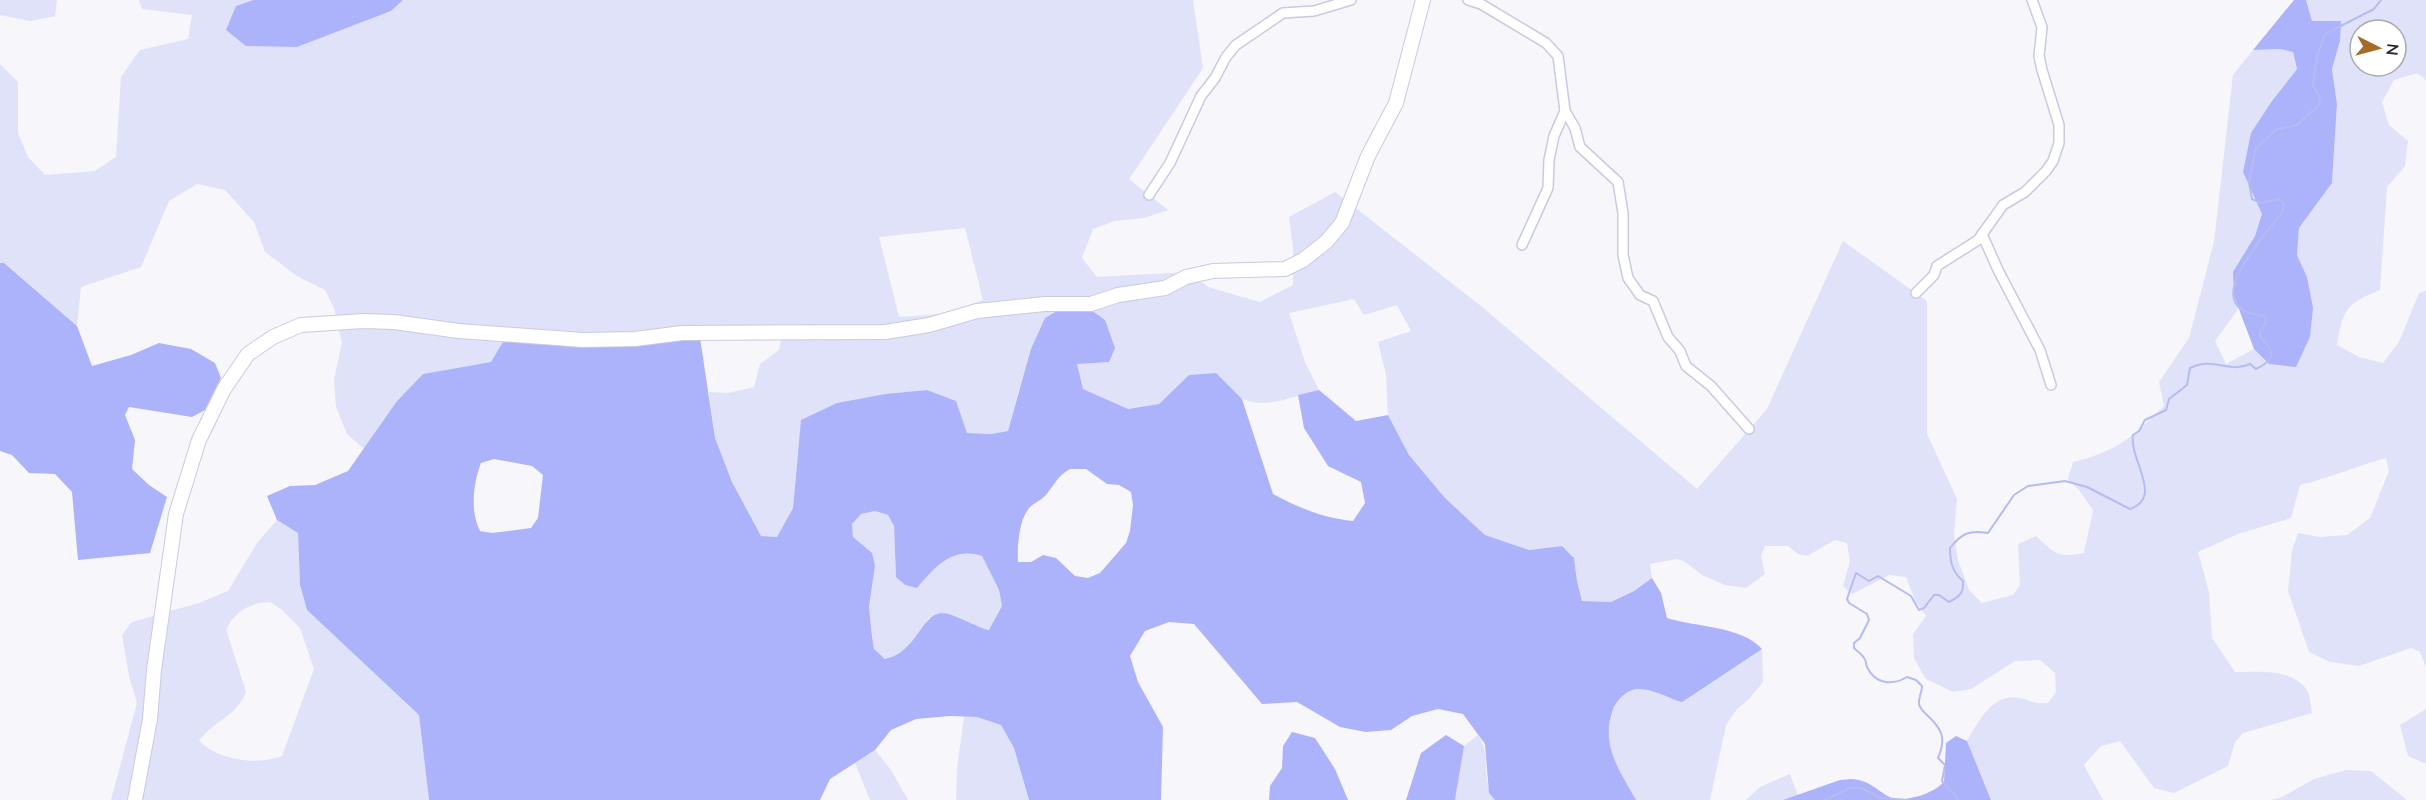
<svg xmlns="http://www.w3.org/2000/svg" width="2426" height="800" font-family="'Nunito Sans',sans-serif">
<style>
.green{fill:#dfe2f9;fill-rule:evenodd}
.forest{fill:#adb3fa;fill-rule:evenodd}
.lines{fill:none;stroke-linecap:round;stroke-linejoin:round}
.stream{stroke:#b6bbf1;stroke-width:2}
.street-casing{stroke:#c8cbe2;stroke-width:12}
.secondary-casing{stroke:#c8cbe2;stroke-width:16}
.street{stroke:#fff;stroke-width:9}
.secondary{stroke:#fff;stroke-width:14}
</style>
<rect width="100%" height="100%" fill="#f6f6fb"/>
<g class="green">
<polygon points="0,0 57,0 55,16 30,21 0,15"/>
<path d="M139,0H253L236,6L246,46L297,47L391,11L403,0H1193L1203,68L1129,179L1168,210L1144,218L1115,221L1093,229L1082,258L1097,277L1189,272L1208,287L1260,302L1293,285V247L1289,217L1335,192L1481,306L1697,489L1767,409L1843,241L1927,301V434L1957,499L1954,534L1958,560L1969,590L1982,603L2013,595L2020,585L2018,544L2036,536C2055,554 2058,558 2084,553L2093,510L2079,490L2068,479L2073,462C2118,451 2131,438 2164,406L2159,382L2189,338L2214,242L2233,75L2253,50L2280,49L2293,52L2297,69L2272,101L2243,172L2262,214C2260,221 2258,230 2255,237C2240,266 2225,272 2239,308L2215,341L2226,364L2254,349L2269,364L2307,277L2297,255L2299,228L2332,183L2337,104L2332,69L2340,41V21H2312L2306,0H2426V80L2417,73L2394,80L2382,102L2389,125L2408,141L2405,166L2387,187L2380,290C2346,303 2343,310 2337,345L2359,357L2383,363L2399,342L2419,293L2426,291V667L2420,652L2411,648L2359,666L2330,662L2309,652L2288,591L2292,551L2298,533L2319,537L2347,535L2370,518L2389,471L2386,458C2357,466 2329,478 2300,485L2291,518L2238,534L2198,552L2209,592L2212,638L2235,672C2257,672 2292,668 2307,690C2310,695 2311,706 2312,713L2243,733L2235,742L2228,766L2174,793L2154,788L2120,741L2101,746L2084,765L2103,800H1991L1967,741C1978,722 1993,692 2020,698C2034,701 2031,704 2048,703L2056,692L2055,673L2040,660L2015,661L1971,689L1953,692L1926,679L1914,658L1913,634L1926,616L1915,600L1906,577L1889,575L1852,594L1843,586L1850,561L1847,543L1835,540L1807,556L1798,554L1788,546H1765L1761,556L1765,574L1746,588L1725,585L1702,575L1684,561L1676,559L1650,564L1652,578L1634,591L1611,602L1582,601L1577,581L1574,558L1562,546L1529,550L1485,535L1445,498L1409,455L1388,415L1386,374L1378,342L1411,331L1397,305L1364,315L1354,299L1289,313L1305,362L1319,390C1295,395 1268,410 1243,399C1233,395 1223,381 1216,373L1189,375L1159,404L1127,409L1083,389L1076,363L1105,320L1020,387L1008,431L991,434L967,433L955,401L927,390L885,394L837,403L798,450L793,508L778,537L761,536L732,482L715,438L709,392L728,393L754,387L760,364L779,350L783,330L491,362L423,374L397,401L364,449L347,434L336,407L334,379L342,343L334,308L325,290L297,276L265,252L254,222L225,190L197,184L169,201L141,267L81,287L77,326L4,263H0V64L18,82V133L28,157L45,175L95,171L116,157L121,77L140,50L188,39L192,15L142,9ZM2360,30H2396V66H2360ZM965,228L983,300L944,314L899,317L879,237Z"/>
<path d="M875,511L888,515L894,526L896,576L905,585L917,588C935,567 952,546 982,556L999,590L1002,606L990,630L977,627L953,616L929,618C916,636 907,654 885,659L874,649L869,607L875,566L853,537L852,524L861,514Z"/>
<path d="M277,520L298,533L300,585L307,610L419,715L429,800H111L137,703L129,676L122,635L132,622L199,603L228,591L257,543ZM270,602L281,609L300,628L314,669L282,756C257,766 218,760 199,741C213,721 236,717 246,692L226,629C236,611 249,603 270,602Z"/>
<path d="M1762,649L1763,682L1749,699L1737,709L1726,725L1710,800H1636C1627,785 1614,767 1609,750C1604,729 1610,696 1633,689C1645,686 1659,694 1669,698L1698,690Z"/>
<polygon points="2426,709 2426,763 2424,763 2408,756 2400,725"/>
<polygon points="964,716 977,717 1001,725 1014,748 1029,800 956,800 957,769"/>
<path d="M1478,735C1492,754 1480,782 1495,800H1455L1464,746Z"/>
<polygon points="875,750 891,770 908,800 870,800 855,763"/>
<polygon points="2346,770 2371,771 2407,800 2271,800 2280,798 2314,779"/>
<polygon points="1790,774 1798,796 1783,800 1746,800 1760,787"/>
</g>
<g class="forest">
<polygon points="253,0 403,0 391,11 297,47 246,46 226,30 236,6"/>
<polygon points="2294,0 2306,0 2312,21 2341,21 2340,41 2332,69 2337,104 2332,183 2299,228 2297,255 2307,277 2313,308 2310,337 2296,367 2269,364 2254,349 2234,296 2233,272 2255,236 2262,214 2243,172 2251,133 2272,101 2297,69 2293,52 2280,49 2253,50"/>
<polygon points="0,263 4,263 77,326 92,366 131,355 159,343 191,349 215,363 221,378 205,410 192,417 129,407 125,415 135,440 132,469 149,485 167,497 150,553 78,560 72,492 55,474 29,473 12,455 0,451"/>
<path d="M1066,306L1088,308L1105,320L1115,348L1109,362L1077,364L1083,389L1128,409L1159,404L1189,375L1216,373L1242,399L1273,494C1299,508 1323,518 1353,521L1365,503L1361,482L1328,466L1304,428L1298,395L1319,390L1356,421L1388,415L1409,455L1445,498L1485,535L1529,550L1562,546L1574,558L1577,581L1582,601L1611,602L1634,591L1652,578L1661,593L1667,618C1695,627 1742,626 1762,649L1682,702C1667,698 1652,688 1637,689C1626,690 1617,700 1613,709C1600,744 1619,770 1636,800H1495L1489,793L1485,744L1463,714L1438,709L1412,716L1391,730L1366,732L1340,727L1297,702L1262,704L1194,624L1169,622L1145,631L1130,656L1138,682L1163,727L1161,800H1029L1014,748L1001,725L977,717L950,716L916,719L891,730L875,750L830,779L820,800H429L419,715L307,610L300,585L298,533L277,520L267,496L290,486L315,485L348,471L397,401L423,374L491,362L506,337L699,331L715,438L732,482L761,536L777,537L793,508L801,420L837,403L885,394L927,390L956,401L967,433L991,434L1008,431L1031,349L1045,318ZM494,459L532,466L543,475L538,518L531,528L492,533L480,531C470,511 473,484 481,463ZM1070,469H1086L1107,484L1119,485L1131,492L1133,505L1130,531L1126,543L1100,573L1088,578L1075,576L1056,558L1043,555L1031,562H1018C1017,547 1019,523 1027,511C1031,504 1039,502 1045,496C1055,485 1056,477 1070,469ZM875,511L888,515L894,526L896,577L905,585L917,588C935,567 952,546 982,556L999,590L1002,606L989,630C976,627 951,612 941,613C920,616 917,652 885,659L874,649L872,636L869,607L875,566L872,553L853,537L852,524L861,514Z"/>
<polygon points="1292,732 1315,738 1335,769 1348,800 1269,800 1270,786 1282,768 1283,746"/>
<polygon points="1446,735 1464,746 1455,800 1406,800 1421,753"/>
<path d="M1956,736L1967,741L1991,800H1899C1917,797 1930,795 1944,782L1946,743Z"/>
<path d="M1852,779C1874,781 1878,794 1897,800H1783L1840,780Z"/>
</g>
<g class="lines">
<g class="stream">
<polyline points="1825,800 1850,788 1861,788 1881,798 1908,800"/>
<path d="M1957,800V797L1942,781L1945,765L1938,758C1946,739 1943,730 1928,716C1924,712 1920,709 1919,704C1918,699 1922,692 1922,686L1916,680L1907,677C1892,686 1875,684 1867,667C1865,662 1867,662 1864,658C1862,654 1857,651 1854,648V643L1860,638L1869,620L1867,614L1849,603L1847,599L1856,573L1869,581L1878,576L1911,596L1919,610L1924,608L1934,595H1939L1949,602C1959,597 1964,593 1963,581C1952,572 1950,561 1950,548C1962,533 1969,530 1988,533L2014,495L2028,486L2065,481L2087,487L2130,509C2164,497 2129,460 2133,435L2139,431L2145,420L2166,410L2169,399L2187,385L2190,368C2215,356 2228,374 2250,364L2256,369C2277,359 2275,352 2260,336V331L2266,323L2265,316C2259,315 2249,314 2243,310C2210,293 2270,229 2282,213L2284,204L2279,199L2261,203L2252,199L2249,182L2256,148L2277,129L2297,125L2318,106L2320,98L2313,85L2317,57L2325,34L2374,9L2381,0"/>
</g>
<g class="street-casing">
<g id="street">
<polyline points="1468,0 1481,4 1546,43 1558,56 1565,111 1554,136 1549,160 1548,188 1522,245"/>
<polyline points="1565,111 1575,128 1580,147 1618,182 1623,213 1623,255 1628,278 1640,295 1653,301 1668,337 1680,351 1686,366 1711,386 1749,429"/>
<polyline points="1149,195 1170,163 1201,96 1215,78 1226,57 1236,45 1283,13 1314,11 1351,0"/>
<polyline points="1982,234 1998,270 2040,350 2051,385"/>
<polyline points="1916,293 1934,275 1937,266 1978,240 2003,205 2025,192 2046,171 2053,161 2059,143 2059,125 2042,70 2039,56 2042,27 2032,0"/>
</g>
</g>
<g class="secondary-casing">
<polyline id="secondary" points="135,800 150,719 154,670 176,514 199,440 224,389 248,354 273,337 301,325 363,321 394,322 459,331 583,340 635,339 682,333 885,332 929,325 977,311 1045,304 1091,304 1118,295 1165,288 1186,277 1213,271 1285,269 1303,260 1326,242 1342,223 1368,156 1396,103 1423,0"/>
</g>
<use href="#street" class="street"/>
<use href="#secondary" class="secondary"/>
</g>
<g transform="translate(2378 48) rotate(96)"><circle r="28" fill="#ffffff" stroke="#a9a9ad" stroke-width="1.5"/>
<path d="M0-4.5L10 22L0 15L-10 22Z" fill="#a46b29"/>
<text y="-9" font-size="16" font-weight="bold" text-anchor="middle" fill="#282932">N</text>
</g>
</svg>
